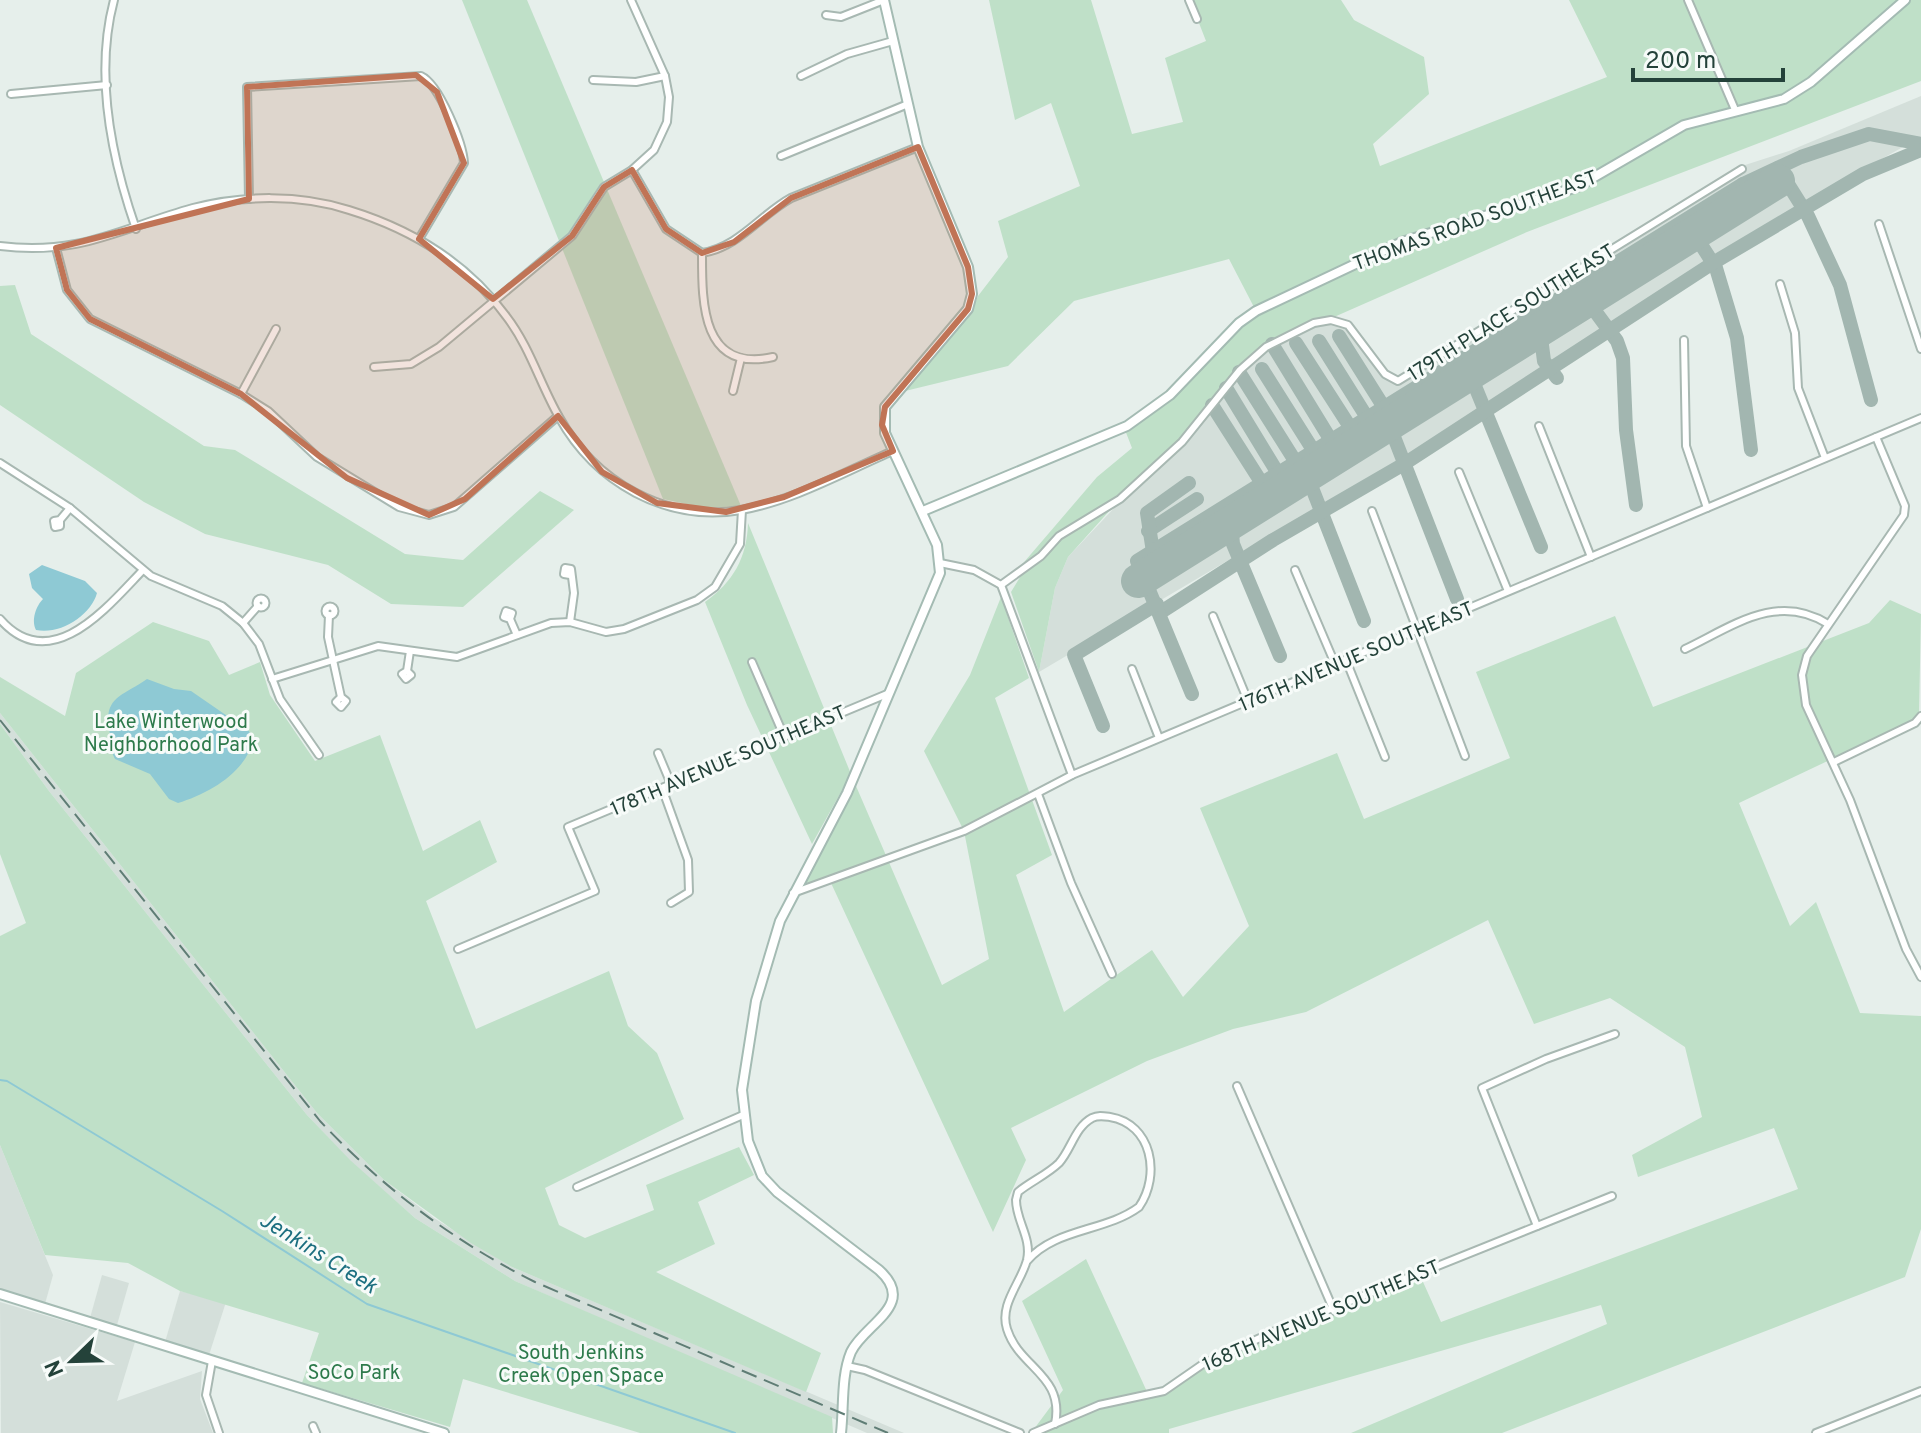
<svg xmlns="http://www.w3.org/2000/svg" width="1921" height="1433" font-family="Overpass,sans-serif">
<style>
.built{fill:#d4dfda}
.green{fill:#bfe0c8}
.water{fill:#8ec9d4}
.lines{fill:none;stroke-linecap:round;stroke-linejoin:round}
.stream{stroke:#8ec9d4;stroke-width:2}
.taxiway{stroke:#a2b6b0;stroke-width:14}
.runway{stroke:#a2b6b0;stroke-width:34}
.street-casing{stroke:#a8b8b2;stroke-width:10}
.secondary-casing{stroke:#a4bbb3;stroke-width:12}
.street{stroke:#fff;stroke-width:6}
.secondary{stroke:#fff;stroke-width:8}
.rail{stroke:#5f7d75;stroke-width:2;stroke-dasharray:16 8;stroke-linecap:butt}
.marked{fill:#c07456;fill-opacity:0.2;stroke:#c07456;stroke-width:6;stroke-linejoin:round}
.labels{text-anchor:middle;stroke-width:6;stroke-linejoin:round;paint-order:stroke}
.street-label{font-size:20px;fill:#24423a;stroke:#f7fbf9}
.park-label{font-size:20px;fill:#2d7a4b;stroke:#f7fbf9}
.water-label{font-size:22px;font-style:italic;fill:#1c6f80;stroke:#f7fbf9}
</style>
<rect width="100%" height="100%" fill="#e6efeb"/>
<g class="built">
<polygon points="1921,96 1921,148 1910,143 1791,210 1412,452 1039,672 1055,588 1068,557 1266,347 1314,323 1331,320 1348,325 1385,374 1398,381 1742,166 1789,151"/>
<polygon points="0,713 317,1113 384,1180 434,1218 512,1267 904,1433 867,1433 565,1303 515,1281 415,1218 349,1160 307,1115 49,791 0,724"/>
<polygon points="0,1145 53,1275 45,1304 0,1290"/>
<polygon points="102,1275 129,1283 117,1325 90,1318"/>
<polygon points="180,1291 226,1302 209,1355 165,1342"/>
<polygon points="0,1302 135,1342 117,1401 202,1371 200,1399 213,1433 1,1433"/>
</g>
<g class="green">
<polygon points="462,0 527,0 741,506 705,508 663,499"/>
<polygon points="989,0 1091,0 1132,134 1183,122 1165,58 1206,41 1190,0 1341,0 1354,20 1424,57 1429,94 1373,144 1380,166 1607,77 1569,0 1921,0 1921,81 1527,232 1266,347 1239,372 1182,442 1120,499 1068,557 1055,588 1039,672 1011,592 1022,574 1019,568 1097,477 1132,448 1125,430 1166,405 1256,311 1229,259 1074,301 1008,366 901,392 971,314 978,296 1008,257 998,221 1080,186 1051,103 1015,120"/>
<polygon points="15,285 31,334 204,446 235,450 405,554 463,560 540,491 574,510 463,607 391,604 328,565 205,534 144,502 0,405 0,286"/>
<path d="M748,523L851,774L812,844L747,705L705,602C733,582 747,558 748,523Z"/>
<polygon points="1001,597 1029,678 995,698 1052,855 1016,875 1064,1012 1152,950 1183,997 1249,926 1200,808 1337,753 1364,819 1510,758 1476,672 1615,616 1653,707 1869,623 1890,600 1921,614 1919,715 1912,721 1739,803 1790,926 1816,902 1860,1013 1921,1016 1921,1229 1905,1277 1502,1433 1351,1433 1607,1324 1601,1305 1169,1429 1169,1433 1031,1433 1063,1390 1022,1301 1086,1259 1149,1396 1164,1391 1216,1358 1419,1273 1441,1322 1798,1189 1774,1128 1638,1177 1632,1155 1702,1117 1685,1047 1610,998 1534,1024 1488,920 1306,1012 1233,1029 1147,1061 1011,1128 1026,1160 993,1232 831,883 798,896 856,786 942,985 989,959 964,831 924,751 970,675"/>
<polygon points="153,622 209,641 229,675 260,662 270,695 315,761 380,735 423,851 480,820 497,862 426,901 476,1029 609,971 628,1026 657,1053 684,1119 545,1188 559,1225 585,1238 654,1210 646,1185 739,1147 754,1175 698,1202 715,1244 656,1272 821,1353 806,1392 512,1267 471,1243 384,1180 317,1113 0,713 0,677 65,716 76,673"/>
<polygon points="0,724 49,791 307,1115 350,1160 415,1218 515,1281 832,1417 833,1433 640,1433 463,1379 450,1427 302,1383 319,1333 180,1291 128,1263 45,1255 0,1145 0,936 26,923 0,854"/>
</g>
<g class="water">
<path d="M42,565L85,581L97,593C91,615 61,635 36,630C31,620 36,606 43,599L32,588L29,574Z"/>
<path d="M147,679L174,689L191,691L249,731L253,741C245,773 208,794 178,803L169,799L150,774L115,759C110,750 112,744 110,734C102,697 121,697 147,679Z"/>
</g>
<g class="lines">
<polyline class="stream" points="0,1080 7,1081 222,1211 367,1304 735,1433"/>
<g class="taxiway">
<polyline points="1778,168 1808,216 1840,285 1871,400"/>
<polyline points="1743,184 1801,157 1869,134 1921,144"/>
<polyline points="1686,221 1716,268 1737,338 1751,450"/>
<polyline points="1578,288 1617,341 1623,358 1626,430 1636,505"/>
<polyline points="1540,330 1544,361 1557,378"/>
<polyline points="1339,336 1385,409"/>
<polyline points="1319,341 1368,419"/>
<polyline points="1296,343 1352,430"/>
<polyline points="1272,344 1332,442"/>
<polyline points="1262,369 1315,453"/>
<polyline points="1239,372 1297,464"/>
<polyline points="1470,374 1541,547"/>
<polyline points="1226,388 1279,475"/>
<polyline points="1400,400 1426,402"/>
<polyline points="1212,405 1263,485"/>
<polyline points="1389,424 1457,599"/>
<polyline points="1307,475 1364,621"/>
<polyline points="1231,523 1233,544 1280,656"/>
<polyline points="1148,531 1197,499"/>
<polyline points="1153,552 1147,513 1189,483"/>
<polyline points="1161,612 1273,540 1404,464 1713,263 1863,174 1921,150"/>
<polyline points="1192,694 1137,561 1743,184 1753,197"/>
<polyline points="1103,726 1074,655 1157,604"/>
</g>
<polyline class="runway" points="1138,581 1778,181"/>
<g class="street-casing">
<g id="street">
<path d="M114,0C94,75 111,157 136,229"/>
<polyline points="1189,0 1197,19"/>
<polyline points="1688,0 1736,112"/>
<polyline points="826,15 841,17 884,0"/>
<polyline points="801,76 847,54 893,41"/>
<polyline points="593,80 636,82 665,76"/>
<polyline points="11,94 107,85"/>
<polyline points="781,156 908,104"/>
<path d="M632,170L666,229L702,253C702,302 701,373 773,357"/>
<path d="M249,199L247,87L421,76C439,84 463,143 464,163L419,239"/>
<polyline points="1879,224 1921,349"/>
<path d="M0,246C80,256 121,228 193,208C242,195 300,194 349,210C411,229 467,263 506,316C530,347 540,384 559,417C595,482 666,523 741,510C793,501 844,472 893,451"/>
<polyline points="56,248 67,290 90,319 241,394 268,411 317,457 399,507 429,515 454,507 558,416"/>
<path d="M702,253C739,247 760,215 791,198L918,147"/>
<polyline points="1780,284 1795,333 1798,388 1825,458"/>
<polyline points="1684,340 1686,446 1707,508"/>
<polyline points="374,367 411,364 439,347 572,236 604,187 632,170 654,150 667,122 669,97 665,76 631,0"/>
<polyline points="733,391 741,358"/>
<polyline points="241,394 276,329"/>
<polyline points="1539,426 1591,557"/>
<polyline points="1876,437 1905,506 1904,515 1807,656 1802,675 1806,705 1850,800 1906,949 1921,977"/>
<polyline points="0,463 70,508 151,576 222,606 243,623 259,644 280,699 319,755"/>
<polyline points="1459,472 1508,591"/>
<polyline points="1372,511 1465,756"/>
<polyline points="60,520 60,526 55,527 54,521 60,520 70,508"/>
<polyline points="940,563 974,570 1001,585 1072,775"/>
<polyline points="1295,570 1335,664"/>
<polyline points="570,575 564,574 565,568 571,569 574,593 570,622"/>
<polyline points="1001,585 1041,556 1059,536 1120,499 1182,442 1240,370 1266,347 1314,323 1331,320 1348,325 1385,374 1398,381 1742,169"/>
<circle cx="261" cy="603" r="4.5"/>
<circle cx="330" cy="611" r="4.5"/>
<polyline points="329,615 328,637 341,697 346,701 341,707 336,702 341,697"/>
<polyline points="1213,616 1248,701"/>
<path d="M0,619C51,678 109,605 143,570"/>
<polyline points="510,619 504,617 506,611 512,613 510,619 517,635"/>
<polyline points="243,623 258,606"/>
<path d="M1685,649C1733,626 1777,592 1828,624"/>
<polyline points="1346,660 1385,757"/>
<polyline points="752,662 784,736"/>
<polyline points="1132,669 1159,738"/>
<polyline points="407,671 411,675 406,679 402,674 407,671 410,651"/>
<polyline points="272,679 378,646 457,657 551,623 570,622 606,632 624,629 697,600 715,587 740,544 742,510"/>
<polyline points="658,753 671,784"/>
<polyline points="1834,762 1915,723 1921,716"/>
<polyline points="662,788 688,860 689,892 671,903"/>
<polyline points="1038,794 1071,883 1112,974"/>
<polyline points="793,893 964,831 1072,775 1921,418"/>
<polyline points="458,949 595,891 568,827 887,694"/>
<polyline points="1237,1086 1334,1311"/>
<polyline points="577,1187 743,1115"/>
<polyline points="1537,1226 1482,1088 1546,1059 1615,1034"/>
<path d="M1027,1261C1055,1228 1105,1232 1139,1207C1161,1175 1152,1124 1110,1117C1103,1116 1098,1115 1092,1118C1075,1127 1071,1150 1059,1163C1048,1174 1030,1182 1018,1192L1016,1200C1016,1221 1032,1238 1027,1260C1021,1283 999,1304 1007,1329C1019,1368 1065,1375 1055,1424"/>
<polyline points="212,1361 206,1395 219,1433"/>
<polyline points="847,1366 865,1370 1020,1433"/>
<polyline points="313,1426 316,1433"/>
<polyline points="1033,1433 1099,1405 1164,1391 1203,1364 1273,1332 1612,1196"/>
<polyline points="1816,1433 1921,1391"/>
</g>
</g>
<g class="secondary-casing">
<g id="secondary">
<polyline points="923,511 1127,426 1170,395 1239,323 1256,311 1402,242 1577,187 1684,125 1784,99 1811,82 1905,0"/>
<polyline points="0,1294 444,1433"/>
<path d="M841,1433C844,1407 841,1376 851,1352C864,1324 918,1305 879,1270L777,1192L762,1176L748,1141L742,1090L756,1001L780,921L847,793L940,573L937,545L885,433V407L968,309L972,294L968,267L918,147L884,0"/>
</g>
</g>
<use href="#street" class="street"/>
<use href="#secondary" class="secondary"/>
<path class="rail" d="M0,720L320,1121C383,1188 453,1241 535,1282L888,1433"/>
</g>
<path class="marked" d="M416,75L437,92L464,163L419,239L493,299L572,236L604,187L632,170L666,229L702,253L734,242L791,198L918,147L968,267L972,294L968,309L885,407L882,425L893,451L784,497L726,512L657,503L602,472L558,416L465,499L429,515L347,478L241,394L90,319L67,290L56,248L249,199L247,87Z"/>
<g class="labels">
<g class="street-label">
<text transform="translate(1475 220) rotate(-20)" y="7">THOMAS ROAD SOUTHEAST</text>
<text transform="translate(1511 312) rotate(-32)" y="7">179TH PLACE SOUTHEAST</text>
<text transform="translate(1356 656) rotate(-23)" y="7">176TH AVENUE SOUTHEAST</text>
<text transform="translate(728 760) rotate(-23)" y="7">178TH AVENUE SOUTHEAST</text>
<text transform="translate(1321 1315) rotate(-23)" y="7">168TH AVENUE SOUTHEAST</text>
</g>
<g class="park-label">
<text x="171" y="728">Lake Winterwood<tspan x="171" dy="23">Neighborhood Park</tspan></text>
<text x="581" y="1359">South Jenkins<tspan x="581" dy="23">Creek Open Space</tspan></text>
<text x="354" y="1379">SoCo Park</text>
</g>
<g class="water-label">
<text transform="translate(319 1252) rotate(32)" y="8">Jenkins Creek</text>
</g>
</g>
<g transform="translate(72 1361) rotate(247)" stroke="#f7fbf9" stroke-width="6" paint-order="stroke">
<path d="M0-6L14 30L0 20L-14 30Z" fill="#24423a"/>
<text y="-12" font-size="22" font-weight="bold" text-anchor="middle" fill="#24423a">N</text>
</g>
<path d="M1633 68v12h150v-12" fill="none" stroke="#24423a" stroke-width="4"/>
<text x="1645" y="68" font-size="24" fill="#24423a" stroke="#f7fbf9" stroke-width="6" paint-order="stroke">200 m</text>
</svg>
